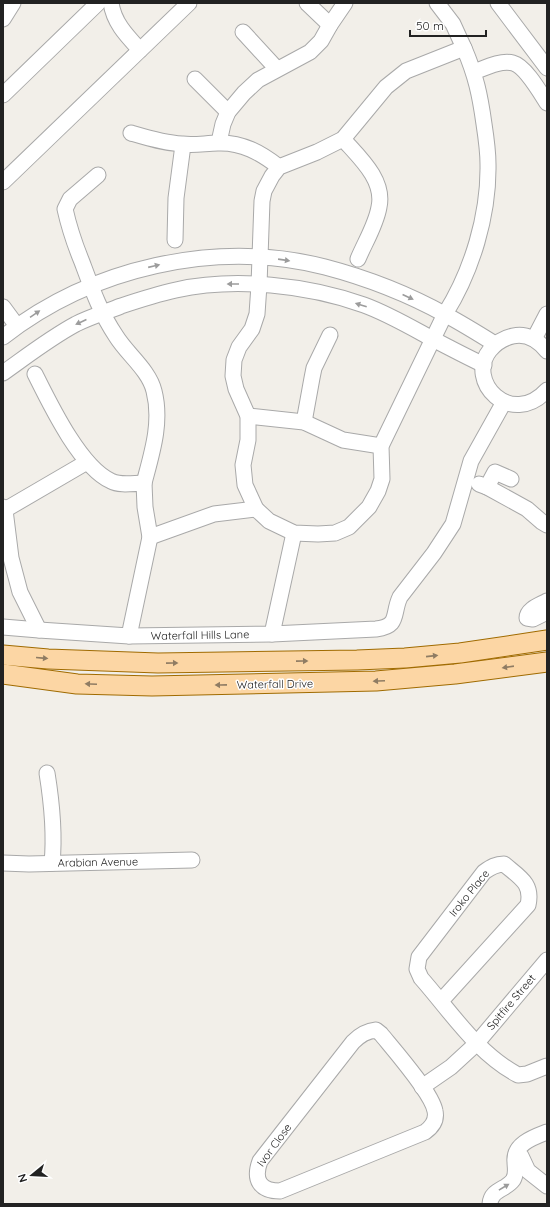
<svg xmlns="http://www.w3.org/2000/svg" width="550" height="1207" font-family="Quicksand,sans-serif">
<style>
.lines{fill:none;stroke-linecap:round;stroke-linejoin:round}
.minor-casing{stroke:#a9a9a9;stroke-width:17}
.major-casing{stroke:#a06b00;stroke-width:21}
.minor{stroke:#fff;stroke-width:15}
.major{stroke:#fcd6a4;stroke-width:19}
.oneway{fill:#9c9c9c}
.oneway2{fill:#8f7c63}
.labels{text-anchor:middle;stroke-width:3;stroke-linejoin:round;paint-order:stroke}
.street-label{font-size:11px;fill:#222;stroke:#fff}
</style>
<rect width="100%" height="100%" fill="#f2efe9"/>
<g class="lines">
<g class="minor-casing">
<g id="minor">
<path d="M111,3C114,23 127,36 140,50"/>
<polyline points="307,3 330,25"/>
<polyline points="437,3 453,24 464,48"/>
<polyline points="498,3 547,68"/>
<polyline points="3,19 13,3"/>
<polyline points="243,32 277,69"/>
<path d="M464,48C476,76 480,95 484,124C486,137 488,151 488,164C489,215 472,271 445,314L381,446L382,479L378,491L369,507L349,527L335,533L318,534L294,533L269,521L256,509L245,485L243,465L248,440V416L236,389L233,376L234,360L239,347L252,329L257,314L259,285L262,201L264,191L272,176L279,167L317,152L343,139L386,87L406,71Z"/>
<path d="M474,72C485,68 500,60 513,63C525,66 540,92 547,103"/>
<polyline points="195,79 228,112"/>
<polyline points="3,95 98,3"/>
<path d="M131,133C148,138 164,143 182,144C194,146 206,143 218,143C242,142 261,153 279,167"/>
<path d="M343,139C359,157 385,180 379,207C376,225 365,242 358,259"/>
<polyline points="219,142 223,124 228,112 244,93 258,80 310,52 321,41 330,25 345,3"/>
<path d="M98,175L70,199L65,209C69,227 75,245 82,262C92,289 100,312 116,336C127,354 149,370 154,391C162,422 152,453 144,483"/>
<polyline points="3,182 189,3"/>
<polyline points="175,240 176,198 183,145"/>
<polyline points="3,307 17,326"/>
<path d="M3,337C91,268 215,239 325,267C367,278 408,294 446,315C463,324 479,334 495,344"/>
<polyline points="534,339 547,314"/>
<path d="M547,351C538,340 527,333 513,336C503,338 496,343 490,350C465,381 511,429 547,390"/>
<path d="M3,373C27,356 50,338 76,324C90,317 106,312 121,306C139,300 158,294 176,290C235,277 308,285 364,305C386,313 407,325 427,336C446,346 465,356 484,365"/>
<path d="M35,374C50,404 80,467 111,481C120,486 134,483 144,483L145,507L150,537L129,636"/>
<polyline points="248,416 304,422 343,440 381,446"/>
<polyline points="304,422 312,378 314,368 330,335"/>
<polyline points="479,484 487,487 495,472 511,479"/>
<polyline points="487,487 527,509 542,522 547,525"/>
<polyline points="3,507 5,510 11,558 20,592 39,630"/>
<polyline points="3,511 87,462"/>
<polyline points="150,537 214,514 256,509"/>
<path d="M547,601C540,605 527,609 527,618L533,619L547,612"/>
<polyline points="3,627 39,630 129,636 272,634 294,533"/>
<path d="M272,634L376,629C400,626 392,614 400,597L434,553L453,524L471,461L504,402"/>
<path d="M47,773C52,804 55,833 52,863"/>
<polyline points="3,863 29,864 192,860"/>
<path d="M441,1001L528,905C533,883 519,877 504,864C496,864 491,867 484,872L419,957L417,969L421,978C451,1012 477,1053 518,1075L527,1074L547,1066"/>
<path d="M376,1030L381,1034C394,1050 432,1093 435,1111C437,1120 432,1127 425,1132L280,1191C260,1191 253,1180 260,1161L353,1042C360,1035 366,1031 376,1030Z"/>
<polyline points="422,1087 451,1067 476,1044 547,960"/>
<polyline points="517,1152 521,1156 528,1171 547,1186"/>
<path d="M490,1204C491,1189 506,1190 513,1180C517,1174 515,1168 515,1162C513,1144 534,1137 547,1132"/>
</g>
</g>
<g class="major-casing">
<g id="major">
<polyline points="3,655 48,659 158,663 357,660 405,658 460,653 547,640"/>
<polyline points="3,674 77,684 152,686 376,681 455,674 547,662"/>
</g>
</g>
<use href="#minor" class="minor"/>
<use href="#major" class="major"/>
</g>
<defs><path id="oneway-solid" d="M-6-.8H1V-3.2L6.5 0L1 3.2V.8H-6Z"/></defs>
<g class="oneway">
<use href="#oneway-solid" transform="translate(284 260) rotate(8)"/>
<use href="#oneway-solid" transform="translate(154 266) rotate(-13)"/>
<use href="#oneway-solid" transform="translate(233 284) rotate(-180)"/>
<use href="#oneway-solid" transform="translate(408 297) rotate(25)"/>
<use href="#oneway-solid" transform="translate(361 305) rotate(-162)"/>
<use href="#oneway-solid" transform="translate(35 314) rotate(-34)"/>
<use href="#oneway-solid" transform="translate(81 322) rotate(155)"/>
<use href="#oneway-solid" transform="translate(504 1187) rotate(-31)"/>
</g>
<g class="oneway2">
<use href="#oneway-solid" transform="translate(432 656) rotate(-6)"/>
<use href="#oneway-solid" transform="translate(42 658) rotate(5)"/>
<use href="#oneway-solid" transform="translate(302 661) rotate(-1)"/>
<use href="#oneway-solid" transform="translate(172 663) rotate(-1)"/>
<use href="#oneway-solid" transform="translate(508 667) rotate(172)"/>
<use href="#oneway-solid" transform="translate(379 681) rotate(177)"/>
<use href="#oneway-solid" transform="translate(91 684) rotate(-178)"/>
<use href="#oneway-solid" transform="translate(221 685) rotate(179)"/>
</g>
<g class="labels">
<g class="street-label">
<text transform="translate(200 635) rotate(-1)" y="4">Waterfall Hills Lane</text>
<text transform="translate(275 684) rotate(-1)" y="4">Waterfall Drive</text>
<text transform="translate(98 862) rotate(-1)" y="4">Arabian Avenue</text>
<text transform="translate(469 893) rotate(-51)" y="4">Iroko Place</text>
<text transform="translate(511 1002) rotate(-50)" y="4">Spitfire Street</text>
<text transform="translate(274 1145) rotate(-54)" y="4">Ivor Close</text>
</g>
</g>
<rect width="550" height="1207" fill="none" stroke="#222222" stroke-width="8"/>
<g transform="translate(32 1175) rotate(252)" stroke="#ffffff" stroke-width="3" paint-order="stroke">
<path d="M0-3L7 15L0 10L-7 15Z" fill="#222222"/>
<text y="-6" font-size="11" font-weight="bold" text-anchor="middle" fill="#222222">N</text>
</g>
<path d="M410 30v6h76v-6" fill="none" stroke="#222222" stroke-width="2"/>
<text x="416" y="30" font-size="12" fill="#222222" stroke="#ffffff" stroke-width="3" paint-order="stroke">50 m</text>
</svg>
